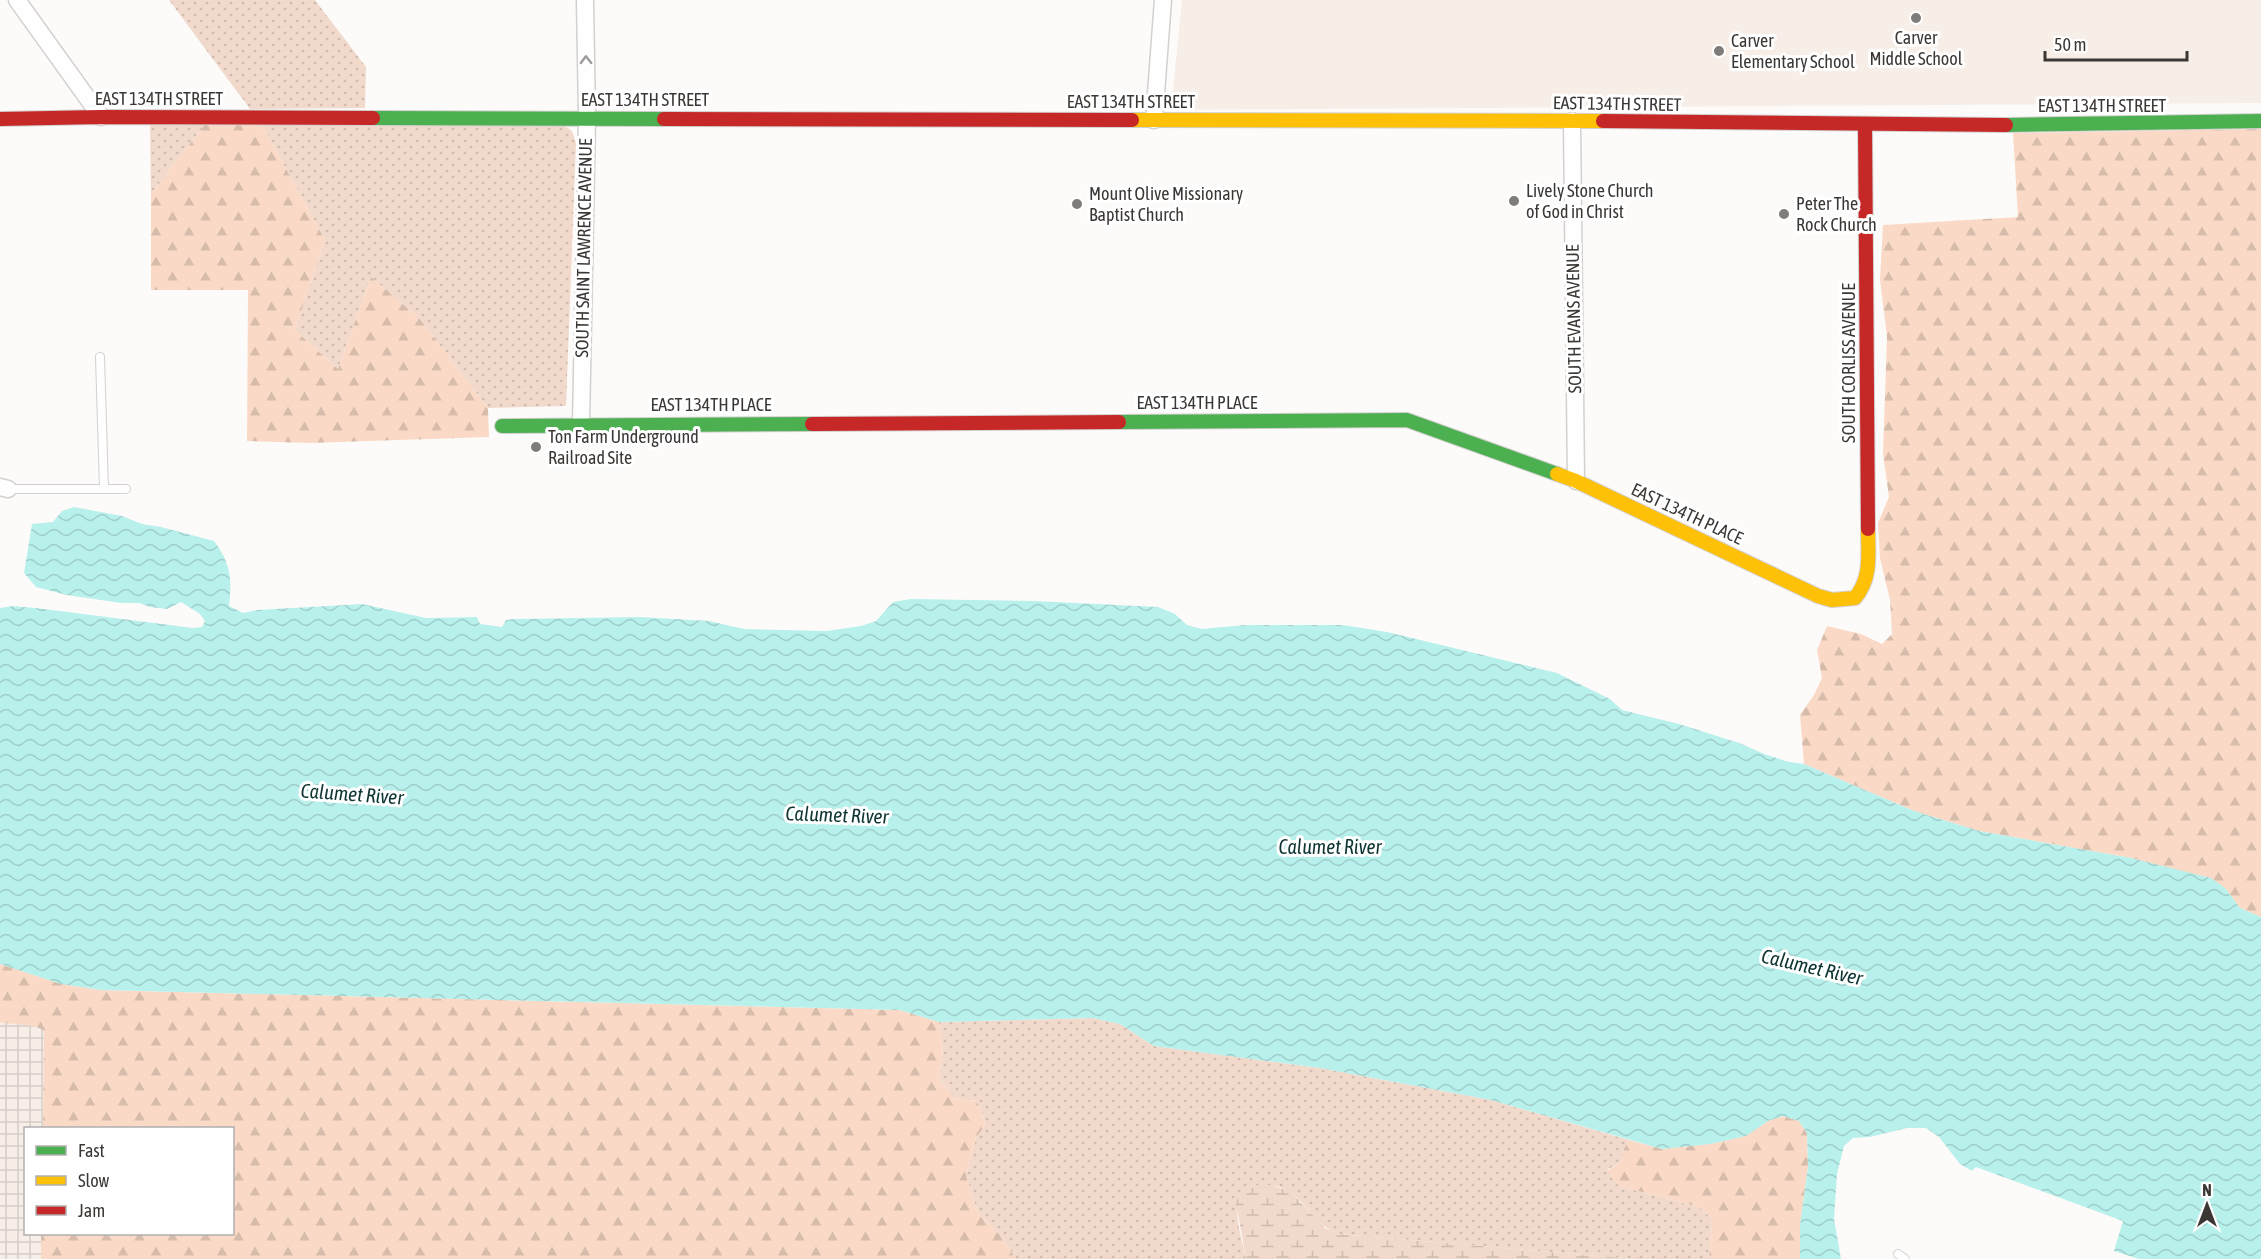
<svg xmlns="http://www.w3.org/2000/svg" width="2261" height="1259" font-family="'Asap Condensed',sans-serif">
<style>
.built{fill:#f8eee8}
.industrial{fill:url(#industrial-grid)}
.grass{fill:url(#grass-dots)}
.forest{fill:url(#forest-firs)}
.wetland{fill:url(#wetland-marsh)}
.water{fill:url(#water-waves)}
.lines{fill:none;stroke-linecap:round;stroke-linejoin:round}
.lane-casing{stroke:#d3d0cf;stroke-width:10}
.street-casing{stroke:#d3d0cf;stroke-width:19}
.fast-casing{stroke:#d3d0cf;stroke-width:16}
.slow-casing{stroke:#d3d0cf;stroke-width:16}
.jam-casing{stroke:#d3d0cf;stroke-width:16}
.lane{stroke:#fffefe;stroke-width:8}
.street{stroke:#fffefe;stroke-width:16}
.fast{stroke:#4caf50;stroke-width:14}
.slow{stroke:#ffc107;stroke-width:14}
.jam{stroke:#c62828;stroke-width:14}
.oneway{stroke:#9d9a9a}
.poi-dot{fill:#7f7c7a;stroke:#fff;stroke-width:2}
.labels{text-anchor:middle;stroke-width:6;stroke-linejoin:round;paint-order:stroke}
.poi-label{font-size:18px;fill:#3b3735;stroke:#fff;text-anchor:start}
.street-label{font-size:18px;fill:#3b3735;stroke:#fff}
.water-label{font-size:20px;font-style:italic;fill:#0d3533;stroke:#fff}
</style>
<defs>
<pattern id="industrial-grid" width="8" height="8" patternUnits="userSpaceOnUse" patternTransform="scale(1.5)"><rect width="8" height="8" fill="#f8eee8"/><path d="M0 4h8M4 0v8" fill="none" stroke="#d6cdc8"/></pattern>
<pattern id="grass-dots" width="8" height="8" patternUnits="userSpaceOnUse" patternTransform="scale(1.5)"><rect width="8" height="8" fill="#f1d9cb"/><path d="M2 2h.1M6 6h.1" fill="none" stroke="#d0bbaf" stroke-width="1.8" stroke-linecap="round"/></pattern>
<pattern id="forest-firs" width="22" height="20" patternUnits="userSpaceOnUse" patternTransform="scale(1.5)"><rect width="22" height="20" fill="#fadac6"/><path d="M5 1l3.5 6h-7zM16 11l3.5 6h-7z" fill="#d7bcab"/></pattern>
<pattern id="wetland-marsh" width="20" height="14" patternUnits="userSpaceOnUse" patternTransform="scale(1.5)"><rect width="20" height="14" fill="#f1d9cb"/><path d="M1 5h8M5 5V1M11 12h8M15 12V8" fill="none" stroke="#d0bbaf"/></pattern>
<pattern id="water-waves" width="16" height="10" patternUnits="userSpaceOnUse" patternTransform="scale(1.5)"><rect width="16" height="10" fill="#b8f0ec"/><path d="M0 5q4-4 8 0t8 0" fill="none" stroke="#9fcecb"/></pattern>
</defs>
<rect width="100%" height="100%" fill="#fdfbf9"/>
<polygon class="built" points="1182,0 2261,0 2261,103 1171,110"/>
<polygon class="industrial" points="0,1022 11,1024 29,1023 44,1029 43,1128 26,1128 26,1234 41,1234 41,1259 0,1259"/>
<g class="grass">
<polygon points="169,0 315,0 366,67 365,108 250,109"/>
<polygon points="150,123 206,123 151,194"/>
<polygon points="261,123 562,124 572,131 576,143 566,406 488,408 419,318 371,277 338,369 295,330 325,240"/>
<path d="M1093,1018L1120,1024L1154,1046L1320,1068L1491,1100L1629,1140L1624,1149L1621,1162L1607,1170L1619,1186L1699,1207L1712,1219L1709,1259H1635L1339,1234C1313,1224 1310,1206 1290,1192C1282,1186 1268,1185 1258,1185C1223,1184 1242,1238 1246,1259H1016L1000,1235L978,1213L966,1176L976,1138L986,1124L977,1101L954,1098L939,1078L943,1050L939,1022Z"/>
</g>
<g class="forest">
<polygon points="206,123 261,123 325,240 295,330 338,369 371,277 419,318 488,408 489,437 310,443 247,441 248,290 151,290 151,194"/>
<polygon points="2261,129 2261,917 2240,908 2225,888 2131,858 1979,831 1914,811 1804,764 1800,715 1814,695 1822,678 1817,650 1827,626 1861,634 1882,644 1892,634 1890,600 1880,558 1878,523 1889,497 1883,454 1887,336 1880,280 1883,225 2018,217 2013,133"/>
<path d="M0,964L61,984L101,990L900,1010L939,1022L943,1050L939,1078L954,1098L977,1101L986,1124L976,1138L966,1176L978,1213L1000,1235L1016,1259H41V1234H232V1128H43L44,1030C25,1022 19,1026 0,1022Z"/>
<polygon points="1783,1116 1799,1121 1807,1133 1808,1167 1800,1225 1800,1259 1709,1259 1712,1219 1699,1207 1619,1186 1607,1171 1621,1162 1624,1149 1629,1140 1662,1149 1710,1144 1746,1136 1768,1121"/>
</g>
<polygon class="wetland" points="1250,1185 1270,1185 1290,1191 1325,1228 1339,1234 1635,1259 1246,1259 1236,1203 1241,1191"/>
<path class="water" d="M74,507L122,516L142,524L161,527L214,541C231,564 232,578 229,606L243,613L257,610L362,604L426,618L477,617L480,624L502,627L506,620L513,619L641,617L709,621L744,629L827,631L861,626L876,621L893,602L911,599L1035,601L1158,607L1175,614L1187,625L1202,629L1245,625H1343L1387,632L1433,643L1557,673L1610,699L1622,710L1679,724L1739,743L1764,754L1789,762L1804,764L1914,811L1979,831L2131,858L2211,878L2225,888L2240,908L2261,917V1259H2139L2114,1251L2123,1221L1976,1167L1972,1171L1960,1164L1939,1137L1926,1128H1907L1870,1137L1853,1138L1844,1146L1837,1174L1834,1219L1841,1259H1800V1225L1808,1167L1807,1133L1799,1121L1783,1116L1768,1121L1746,1136L1710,1144L1662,1149L1491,1100L1320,1068L1154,1046L1120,1024L1093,1018L939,1022L900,1010L101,990L61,984L0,964V608L13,606L36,608L193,628L202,627L205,621L200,614L181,602L167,609L150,607L139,603H121L67,595L36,587L24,573L32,524L53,522L62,511Z"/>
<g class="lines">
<g class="lane-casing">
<g id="lane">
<polyline points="100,357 104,489"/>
<polyline points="8,489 126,489"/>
<polyline points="1898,1254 1905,1259"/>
</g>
</g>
<g class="street-casing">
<g id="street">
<polyline points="17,0 101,117"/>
<polyline points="1154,120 1163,0"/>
<polyline points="1572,121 1576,481"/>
<polyline points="581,424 587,118 585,0"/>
<polyline points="0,487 8,489"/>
</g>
</g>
<g class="fast-casing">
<g id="fast">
<polyline points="373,118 664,119"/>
<polyline points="2006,125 2261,121"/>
<polyline points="1119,422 1407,420 1557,474"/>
<polyline points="502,426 812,424"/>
</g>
</g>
<g class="slow-casing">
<g id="slow">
<polyline points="1132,120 1603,121"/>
<path d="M1557,474L1576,481L1818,596L1832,600L1855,598C1872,578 1868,554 1868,529"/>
</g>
</g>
<g class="jam-casing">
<g id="jam">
<polyline points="0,119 101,117 373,118"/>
<polyline points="664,119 1132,120"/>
<polyline points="1603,121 2006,125"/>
<polyline points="1865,124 1868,529"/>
<polyline points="812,424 1119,422"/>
</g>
</g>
<use href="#lane" class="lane"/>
<use href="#street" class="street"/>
<use href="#fast" class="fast"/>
<use href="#slow" class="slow"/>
<use href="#jam" class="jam"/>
</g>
<defs><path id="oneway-chevron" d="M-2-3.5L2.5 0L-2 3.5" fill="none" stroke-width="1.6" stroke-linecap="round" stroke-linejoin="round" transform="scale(1.5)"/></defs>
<use class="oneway" href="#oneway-chevron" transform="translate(586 60) rotate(-91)"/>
<g class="poi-dot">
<circle cx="1916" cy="18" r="6"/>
<circle cx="1719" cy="51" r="6"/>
<circle cx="1514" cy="201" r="6"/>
<circle cx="1077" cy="204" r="6"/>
<circle cx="1784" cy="214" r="6"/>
<circle cx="536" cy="447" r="6"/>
</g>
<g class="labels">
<g class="poi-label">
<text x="1916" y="44" text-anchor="middle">Carver<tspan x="1916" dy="21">Middle School</tspan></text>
<text x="1731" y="47">Carver<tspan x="1731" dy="21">Elementary School</tspan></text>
<text x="1526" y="197">Lively Stone Church<tspan x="1526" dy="21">of God in Christ</tspan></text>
<text x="1089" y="200">Mount Olive Missionary<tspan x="1089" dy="21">Baptist Church</tspan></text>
<text x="1796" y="210">Peter The<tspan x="1796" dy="21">Rock Church</tspan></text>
<text x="548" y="443">Ton Farm Underground<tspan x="548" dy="21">Railroad Site</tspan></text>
</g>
<g class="street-label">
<text x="159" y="105">EAST 134TH STREET</text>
<text x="645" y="106">EAST 134TH STREET</text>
<text x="1131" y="108">EAST 134TH STREET</text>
<text transform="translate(1617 104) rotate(1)" y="6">EAST 134TH STREET</text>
<text x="2102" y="112">EAST 134TH STREET</text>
<text transform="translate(584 248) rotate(-89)" y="6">SOUTH SAINT LAWRENCE AVENUE</text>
<text transform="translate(1574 319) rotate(-91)" y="6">SOUTH EVANS AVENUE</text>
<text transform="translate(1849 363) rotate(-90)" y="6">SOUTH CORLISS AVENUE</text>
<text x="1197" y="409">EAST 134TH PLACE</text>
<text x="711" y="411">EAST 134TH PLACE</text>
<text transform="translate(1687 514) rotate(25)" y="6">EAST 134TH PLACE</text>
</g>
<g class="water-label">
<text transform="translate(352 794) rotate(4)" y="7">Calumet River</text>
<text transform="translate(837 815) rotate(2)" y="7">Calumet River</text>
<text x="1330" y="854">Calumet River</text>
<text transform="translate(1812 967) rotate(13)" y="7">Calumet River</text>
</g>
</g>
<rect x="24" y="1127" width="210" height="108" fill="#ffffff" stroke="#b1afae" stroke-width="1.5"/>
<rect x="36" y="1146" width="30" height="9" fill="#4caf50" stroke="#b1afae" stroke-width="1.5"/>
<text x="78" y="1157" font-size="18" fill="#3b3735">Fast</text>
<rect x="36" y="1176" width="30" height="9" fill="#ffc107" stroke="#b1afae" stroke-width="1.5"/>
<text x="78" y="1187" font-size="18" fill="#3b3735">Slow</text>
<rect x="36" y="1206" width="30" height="9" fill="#c62828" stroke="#b1afae" stroke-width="1.5"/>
<text x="78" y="1217" font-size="18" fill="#3b3735">Jam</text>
<g transform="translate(2207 1205)" stroke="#ffffff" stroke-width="4.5" paint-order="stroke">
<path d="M0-4.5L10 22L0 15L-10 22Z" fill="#3b3735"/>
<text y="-9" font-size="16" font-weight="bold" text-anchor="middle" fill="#3b3735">N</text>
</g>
<path d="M2045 51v9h142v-9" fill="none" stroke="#3b3735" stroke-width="3"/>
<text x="2054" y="51" font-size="18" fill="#3b3735" stroke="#ffffff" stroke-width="4.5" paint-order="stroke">50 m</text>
</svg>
